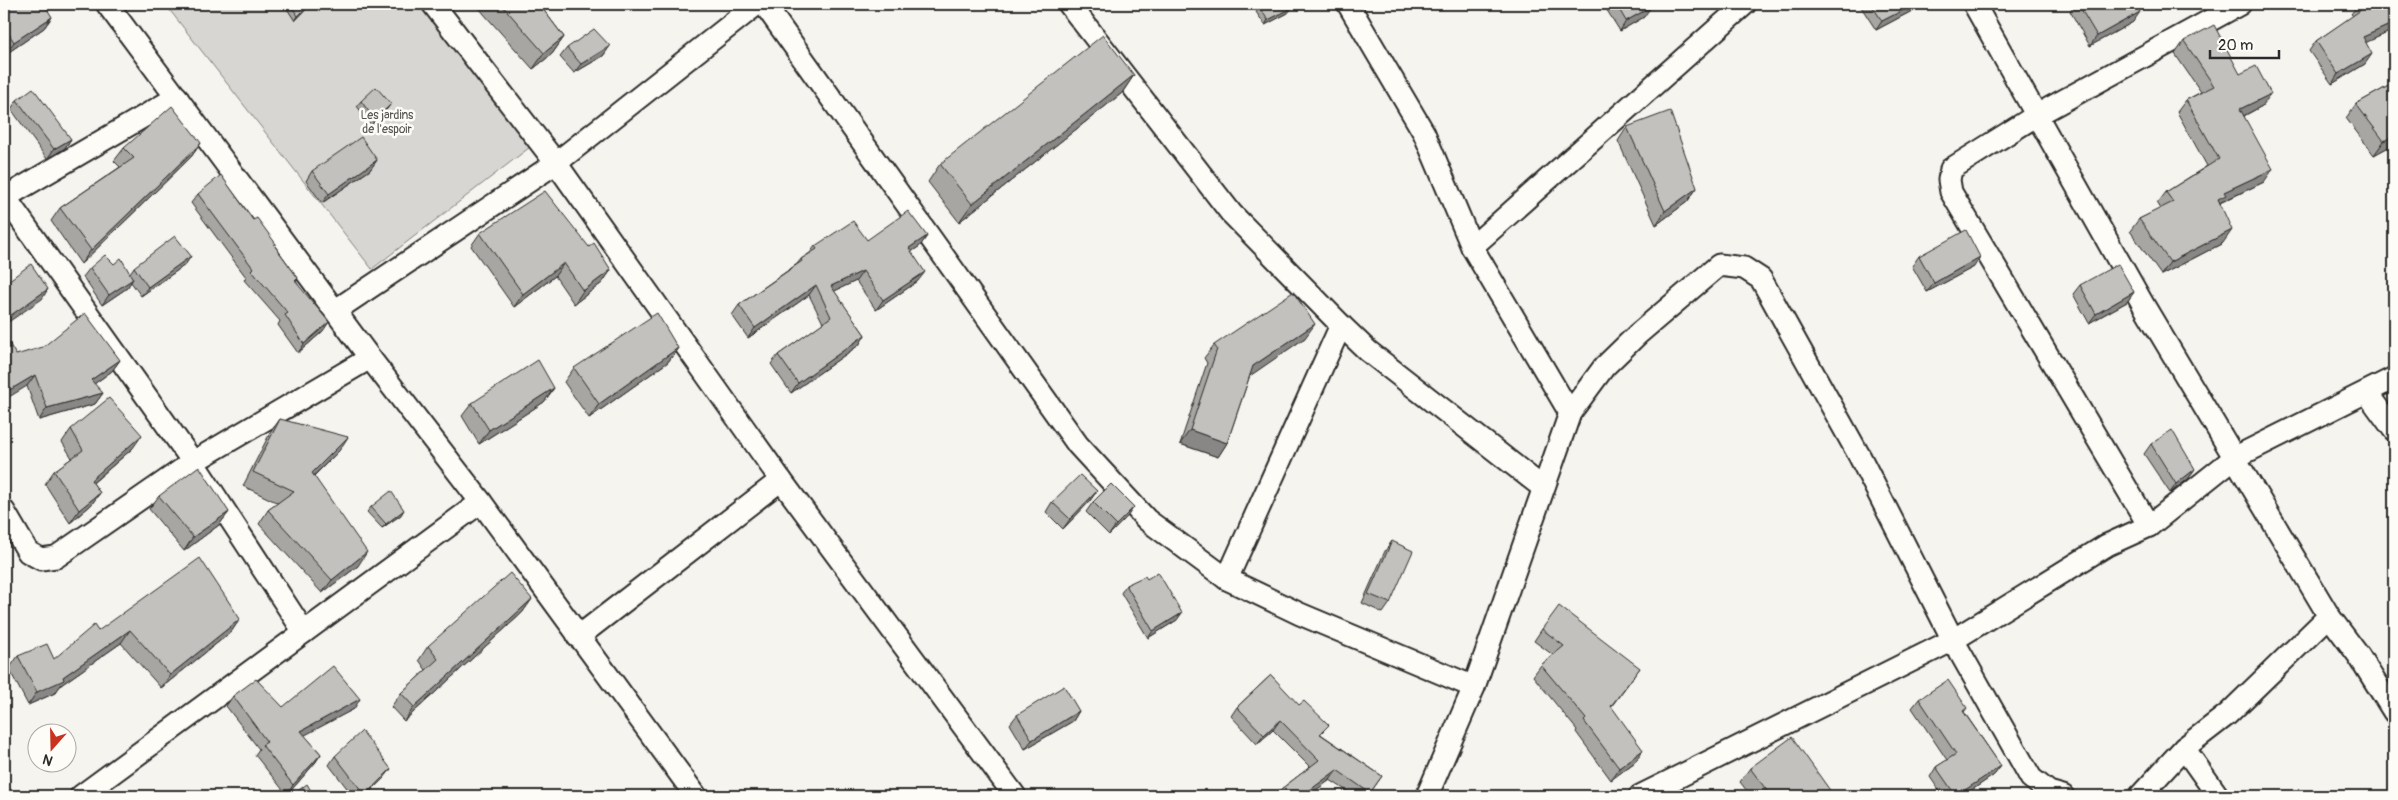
<svg xmlns="http://www.w3.org/2000/svg" width="2398" height="800" font-family="Pangolin,sans-serif">
<style>
.green{fill:#d7d6d2;stroke:#81807e}
.lines{fill:none;stroke-linecap:round;stroke-linejoin:round}
.minor-casing{stroke:#2b2b2b;stroke-width:25}
.minor{stroke:#fdfcf7;stroke-width:21}
.wall{fill:#a7a6a3;stroke:#2b2b2b}
.shaded-wall{fill:#888785;stroke:#2b2b2b}
.building{fill:#c2c1be;stroke:#2b2b2b}
.labels{text-anchor:middle;stroke-width:5;stroke-linejoin:round;paint-order:stroke}
.park-label{font-size:12px;fill:#565655;stroke:#fdfcf7}
</style>
<rect width="100%" height="100%" fill="#f5f4ef"/>
<filter id="ink" filterUnits="userSpaceOnUse"><feTurbulence type="fractalNoise" baseFrequency=".02" numOctaves="2"/><feDisplacementMap in="SourceGraphic" scale="10" xChannelSelector="R" yChannelSelector="G"/><feConvolveMatrix kernelMatrix="1 2 1 2 8 2 1 2 1" color-interpolation-filters="sRGB"/></filter>
<g filter="url(#ink)">
<polygon class="green" points="165,4 425,4 534,144 372,269"/>
<g class="lines">
<g class="minor-casing">
<g id="minor">
<polyline points="107,4 370,358 481,502 696,796"/>
<polyline points="433,4 556,163 781,480 1015,796"/>
<polyline points="764,4 1078,445 1147,520 1227,579 1300,614 1474,687"/>
<polyline points="1069,4 1231,213 1341,325 1368,351 1542,487"/>
<polyline points="1348,4 1424,133 1472,247 1570,413"/>
<polyline points="1974,4 2144,306 2329,616 2359,656 2394,712"/>
<polyline points="5,197 193,462 304,632"/>
<polyline points="4,198 177,97"/>
<polyline points="1472,247 1745,4"/>
<polyline points="336,310 556,163 757,4"/>
<polyline points="2367,393 2394,430"/>
<polyline points="4,511 28,552 41,559 56,557 193,462 370,358"/>
<polyline points="2149,526 1951,192 1949,180 1951,169 2037,115 2240,4"/>
<polyline points="1227,579 1341,325"/>
<polyline points="578,637 781,480"/>
<polyline points="2184,748 2218,796"/>
<polyline points="81,796 481,502"/>
<polyline points="1427,796 1474,687 1570,413 1604,367 1638,334 1719,265 1744,268 1761,279 1860,457 1953,640 2031,778 2049,792 2063,796"/>
<polyline points="1640,796 1953,640 2107,545 2149,526 2234,458 2394,378"/>
<polyline points="2140,796 2184,748 2228,714 2329,616"/>
</g>
</g>
<use href="#minor" class="minor"/>
</g>
<g class="wall">
<polygon points="4,4 52,17 44,28 6,54 4,50"/>
<polygon points="284,4 311,4 295,21"/>
<polygon points="476,4 539,4 564,37 552,54 533,69 484,14"/>
<polygon points="1196,4 1208,4 1200,9"/>
<polygon points="1603,4 1649,4 1644,17 1620,31"/>
<polygon points="1864,4 1925,4 1876,30 1861,7"/>
<polygon points="2075,4 2135,4 2133,22 2090,46 2070,11"/>
<polygon points="2358,5 2394,30 2366,42 2365,64 2332,84 2309,51 2316,41 2353,16 2351,14"/>
<polygon points="1259,7 1288,13 1265,25 1256,12"/>
<polygon points="2184,41 2240,74 2262,106 2244,116 2264,182 2220,203 2223,243 2161,275 2130,231 2139,219 2160,209 2157,204 2166,192 2207,166 2177,112 2186,100 2201,92 2175,54"/>
<polygon points="610,46 603,56 574,73 560,57 567,48"/>
<polygon points="1134,75 1122,93 959,222 928,182 940,164"/>
<polygon points="2394,83 2394,144 2374,155 2346,118 2356,104"/>
<polygon points="17,100 71,139 65,148 47,159 11,109"/>
<polygon points="361,101 387,109 371,125 357,106"/>
<polygon points="1627,127 1697,188 1687,202 1656,225 1618,141"/>
<polygon points="201,143 191,157 81,264 51,221 60,208 120,167 114,161 124,148"/>
<polygon points="377,160 370,170 322,203 306,181 312,171"/>
<polygon points="198,194 253,220 275,246 298,278 296,281 323,331 298,353 278,325 280,321 244,280 246,277 191,203"/>
<polygon points="480,233 589,247 611,270 602,283 574,304 555,276 514,307 471,246"/>
<polygon points="927,236 920,246 911,252 918,281 876,310 856,281 834,291 865,335 859,345 791,393 771,364 778,355 823,323 809,295 748,338 732,315 739,305 797,264 801,259 810,253 815,246 867,240"/>
<polygon points="191,256 185,265 141,296 131,282 127,288 102,305 83,277 90,268 114,264 130,273 134,267"/>
<polygon points="1919,256 1974,267 1927,292 1912,266"/>
<polygon points="2080,285 2134,292 2127,302 2089,323 2073,294"/>
<polygon points="1305,338 1250,375 1227,443 1218,457 1180,444 1207,363 1204,358 1214,345"/>
<polygon points="678,348 668,362 589,418 564,382 574,368"/>
<polygon points="16,355 120,360 112,371 94,384 103,393 95,404 39,420"/>
<polygon points="554,388 544,402 479,444 462,416 472,403"/>
<polygon points="280,419 339,451 314,476 358,566 322,593 259,524 268,510 278,503 243,486 270,433"/>
<polygon points="71,429 133,448 93,483 100,493 91,505 70,523 45,484 54,471 72,458 62,442"/>
<polygon points="2151,444 2188,479 2170,493 2144,454"/>
<polygon points="159,496 229,512 219,525 184,551 149,509"/>
<polygon points="1090,501 1063,529 1046,512 1052,502"/>
<polygon points="1093,502 1127,517 1109,535 1086,512"/>
<polygon points="371,507 401,515 382,528 367,512"/>
<polygon points="1392,541 1390,603 1383,613 1362,603 1385,551"/>
<polygon points="1147,579 1177,620 1148,638 1121,593 1126,585"/>
<polygon points="532,599 522,613 404,721 391,707 401,693 426,670 419,660 428,646"/>
<polygon points="240,619 231,632 161,688 121,643 61,685 55,693 28,705 9,669 18,656 54,659 98,631"/>
<polygon points="1542,629 1640,668 1611,707 1635,762 1611,780 1576,732 1577,730 1533,676 1541,665 1553,655 1534,641"/>
<polygon points="2394,642 2394,651 2392,646"/>
<polygon points="1271,675 1322,735 1382,776 1368,796 1355,796 1330,780 1308,796 1272,796 1310,767 1273,730 1257,744 1231,716 1237,707"/>
<polygon points="233,696 283,707 354,709 304,735 321,754 315,763 287,795 255,755 259,749 226,706"/>
<polygon points="1919,699 1967,708 1964,712 2001,766 1994,775 1963,796 1943,796 1930,777 1936,767 1947,760 1912,708"/>
<polygon points="1079,711 1073,721 1025,749 1010,724 1017,715"/>
<polygon points="335,756 384,778 366,796 353,796 329,765"/>
<polygon points="1750,768 1834,796 1751,796 1740,782"/>
</g>
<g class="shaded-wall">
<polygon points="310,4 311,4 295,21 298,16"/>
<polygon points="1204,4 1208,4 1200,9"/>
<polygon points="1915,4 1925,4 1876,30 1882,21"/>
<polygon points="1651,7 1644,17 1620,31 1626,21"/>
<polygon points="1292,8 1288,13 1265,25 1268,20"/>
<polygon points="2140,12 2133,22 2090,46 2097,36"/>
<polygon points="52,17 44,28 6,54 14,42"/>
<polygon points="2394,23 2394,30 2356,47 2363,37"/>
<polygon points="564,37 552,54 533,69 544,53"/>
<polygon points="610,46 603,56 574,73 581,64"/>
<polygon points="2372,54 2365,64 2332,84 2338,74"/>
<polygon points="1134,75 1122,93 959,222 972,204"/>
<polygon points="2271,94 2262,106 2232,122 2240,109"/>
<polygon points="391,104 387,109 371,125 375,120"/>
<polygon points="2394,135 2394,144 2374,155 2384,141"/>
<polygon points="71,139 65,148 47,159 54,149"/>
<polygon points="201,143 191,157 81,264 91,250"/>
<polygon points="377,160 370,170 322,203 329,194"/>
<polygon points="2273,169 2264,182 2221,202 2217,207 2218,199 2224,192"/>
<polygon points="1697,188 1687,202 1656,225 1665,211"/>
<polygon points="2232,230 2223,243 2161,275 2170,262"/>
<polygon points="927,236 920,246 902,258 909,248"/>
<polygon points="191,256 185,265 141,296 148,287"/>
<polygon points="1980,257 1974,267 1927,292 1934,283"/>
<polygon points="564,263 555,276 514,307 523,294"/>
<polygon points="611,270 602,283 574,304 583,291"/>
<polygon points="863,271 856,281 824,296 831,286"/>
<polygon points="925,272 918,281 876,310 883,300"/>
<polygon points="133,279 127,288 102,305 109,295"/>
<polygon points="816,285 809,295 748,338 755,328"/>
<polygon points="48,289 42,299 4,325 4,320"/>
<polygon points="2134,292 2127,302 2089,323 2096,314"/>
<polygon points="329,322 323,331 298,353 304,344"/>
<polygon points="1315,324 1305,338 1244,380 1253,366"/>
<polygon points="865,335 859,345 791,393 798,383"/>
<polygon points="678,348 668,362 589,418 599,404"/>
<polygon points="120,360 112,371 83,392 91,380"/>
<polygon points="35,375 27,386 4,400 4,395 8,391"/>
<polygon points="554,388 544,402 479,444 489,430"/>
<polygon points="103,393 95,404 39,420 47,408"/>
<polygon points="1190,430 1227,443 1218,457 1180,444"/>
<polygon points="142,435 133,448 82,492 91,480"/>
<polygon points="348,437 339,451 302,487 312,473"/>
<polygon points="2195,469 2188,479 2170,493 2176,484"/>
<polygon points="1097,491 1090,501 1063,529 1070,519"/>
<polygon points="100,493 91,505 70,523 79,510"/>
<polygon points="1134,507 1127,517 1109,535 1116,525"/>
<polygon points="404,510 401,515 382,528 386,524"/>
<polygon points="229,512 219,525 184,551 193,537"/>
<polygon points="367,552 358,566 322,593 332,580"/>
<polygon points="532,599 522,613 404,721 414,707"/>
<polygon points="1182,613 1177,620 1148,638 1153,631"/>
<polygon points="240,619 231,632 161,688 170,675"/>
<polygon points="130,630 121,643 61,685 55,693 28,705 37,692 63,677"/>
<polygon points="360,699 354,709 294,741 301,731"/>
<polygon points="1079,711 1073,721 1025,749 1032,740"/>
<polygon points="1280,720 1273,730 1257,744 1264,735"/>
<polygon points="1643,750 1635,762 1611,780 1619,768"/>
<polygon points="321,754 315,763 287,795 293,785"/>
<polygon points="2001,766 1994,775 1963,796 1955,796"/>
<polygon points="391,769 384,778 366,796 364,796"/>
<polygon points="1337,770 1330,780 1308,796 1302,796"/>
</g>
<g class="building">
<polygon points="4,4 44,4 52,17 14,42 4,26"/>
<polygon points="290,4 310,4 298,16"/>
<polygon points="501,4 539,4 564,37 544,53"/>
<polygon points="1263,4 1288,4 1292,8 1268,20 1259,7"/>
<polygon points="1616,4 1649,4 1651,7 1626,21"/>
<polygon points="1871,4 1915,4 1882,21"/>
<polygon points="2078,4 2135,4 2140,12 2097,36"/>
<polygon points="2359,4 2394,4 2394,23 2363,37 2372,54 2338,74 2316,41 2361,10 2358,5"/>
<polygon points="2214,25 2240,74 2256,66 2271,94 2240,109 2273,169 2224,192 2226,195 2218,199 2232,230 2170,262 2139,219 2173,202 2166,192 2219,159 2186,100 2214,86 2184,41"/>
<polygon points="594,29 610,46 581,64 567,48"/>
<polygon points="1103,35 1134,75 972,204 940,164"/>
<polygon points="2394,83 2394,135 2384,141 2356,104"/>
<polygon points="376,87 391,104 375,120 361,101"/>
<polygon points="33,88 71,139 54,149 17,100"/>
<polygon points="172,106 201,143 91,250 60,208 134,158 124,148"/>
<polygon points="1670,111 1697,188 1665,211 1627,127"/>
<polygon points="361,137 377,160 329,194 312,171"/>
<polygon points="221,175 253,220 257,218 276,244 274,245 298,278 295,281 329,322 304,344 285,315 288,313 251,270 253,268 198,194"/>
<polygon points="545,191 589,247 594,243 611,270 583,291 564,263 523,294 480,233"/>
<polygon points="908,211 927,236 909,248 925,272 883,300 863,271 831,286 865,335 798,383 778,355 831,317 816,285 755,328 739,305 802,261 801,259 817,249 815,246 853,221 867,240"/>
<polygon points="1966,230 1980,257 1934,283 1919,256"/>
<polygon points="175,236 191,256 148,287 134,267"/>
<polygon points="105,255 114,264 121,258 133,279 109,295 90,268"/>
<polygon points="31,264 48,289 4,320 4,284"/>
<polygon points="2118,264 2134,292 2096,314 2080,285"/>
<polygon points="1293,292 1315,324 1253,366 1227,443 1190,430 1217,349 1214,345"/>
<polygon points="85,313 120,360 91,380 103,393 47,408 35,375 8,391 4,395 4,335 16,355 43,347"/>
<polygon points="657,313 678,348 599,404 574,368"/>
<polygon points="538,360 554,388 489,430 472,403"/>
<polygon points="109,398 142,435 91,480 100,493 79,510 54,471 83,450 71,429"/>
<polygon points="280,419 348,437 312,473 367,552 332,580 268,510 294,491 253,472"/>
<polygon points="2172,430 2195,469 2176,484 2151,444"/>
<polygon points="199,466 229,512 193,537 159,496"/>
<polygon points="1080,475 1097,491 1070,519 1052,502"/>
<polygon points="1111,484 1134,507 1116,525 1093,502"/>
<polygon points="391,491 404,510 386,524 371,507"/>
<polygon points="1392,541 1413,551 1390,603 1368,594"/>
<polygon points="200,558 240,619 170,675 130,630 63,677 64,680 37,692 18,656 47,644 54,659 94,625 98,631"/>
<polygon points="1158,572 1182,613 1153,631 1126,585 1145,576 1147,579"/>
<polygon points="510,573 532,599 414,707 401,693 438,659 428,646"/>
<polygon points="1559,606 1640,668 1611,706 1643,750 1619,768 1584,721 1586,719 1541,665 1564,646 1542,629"/>
<polygon points="333,666 360,699 301,731 321,754 293,785 262,745 267,742 233,696 256,679 283,707"/>
<polygon points="1271,675 1299,705 1304,701 1329,725 1320,734 1382,776 1370,793 1337,770 1302,796 1272,796 1319,760 1280,720 1264,735 1237,707"/>
<polygon points="1948,680 1967,708 1963,711 2001,766 1956,796 1936,767 1956,754 1919,699"/>
<polygon points="1064,686 1079,711 1032,740 1017,715"/>
<polygon points="362,731 391,769 365,795 335,756"/>
<polygon points="1792,737 1834,796 1771,796 1750,768"/>
<polygon points="307,784 314,796 291,796"/>
</g>
</g>
<g class="labels">
<g class="park-label">
<text x="387" y="119">Les jardins<tspan x="387" dy="14">de l'espoir</tspan></text>
</g>
</g>
<rect width="2398" height="800" fill="none" stroke="#fdfcf7" stroke-width="20"/>
<rect x="10" y="10" width="2378" height="780" fill="none" stroke="#2b2b2b" stroke-width="2" filter="url(#ink)"/>
<g transform="translate(52 748) rotate(200)"><circle r="24" fill="#fdfcf7" stroke="#a9a8a5"/>
<path d="M0-4L9 19L0 12L-9 19Z" fill="#c8321e"/>
<text y="-8" font-size="14" font-weight="bold" text-anchor="middle" fill="#2b2b2b">N</text>
</g>
<path d="M2210 50v8h69v-8" fill="none" stroke="#2b2b2b" stroke-width="2.5"/>
<text x="2218" y="50" font-size="15" fill="#2b2b2b" stroke="#fdfcf7" stroke-width="4" paint-order="stroke">20 m</text>
</svg>
